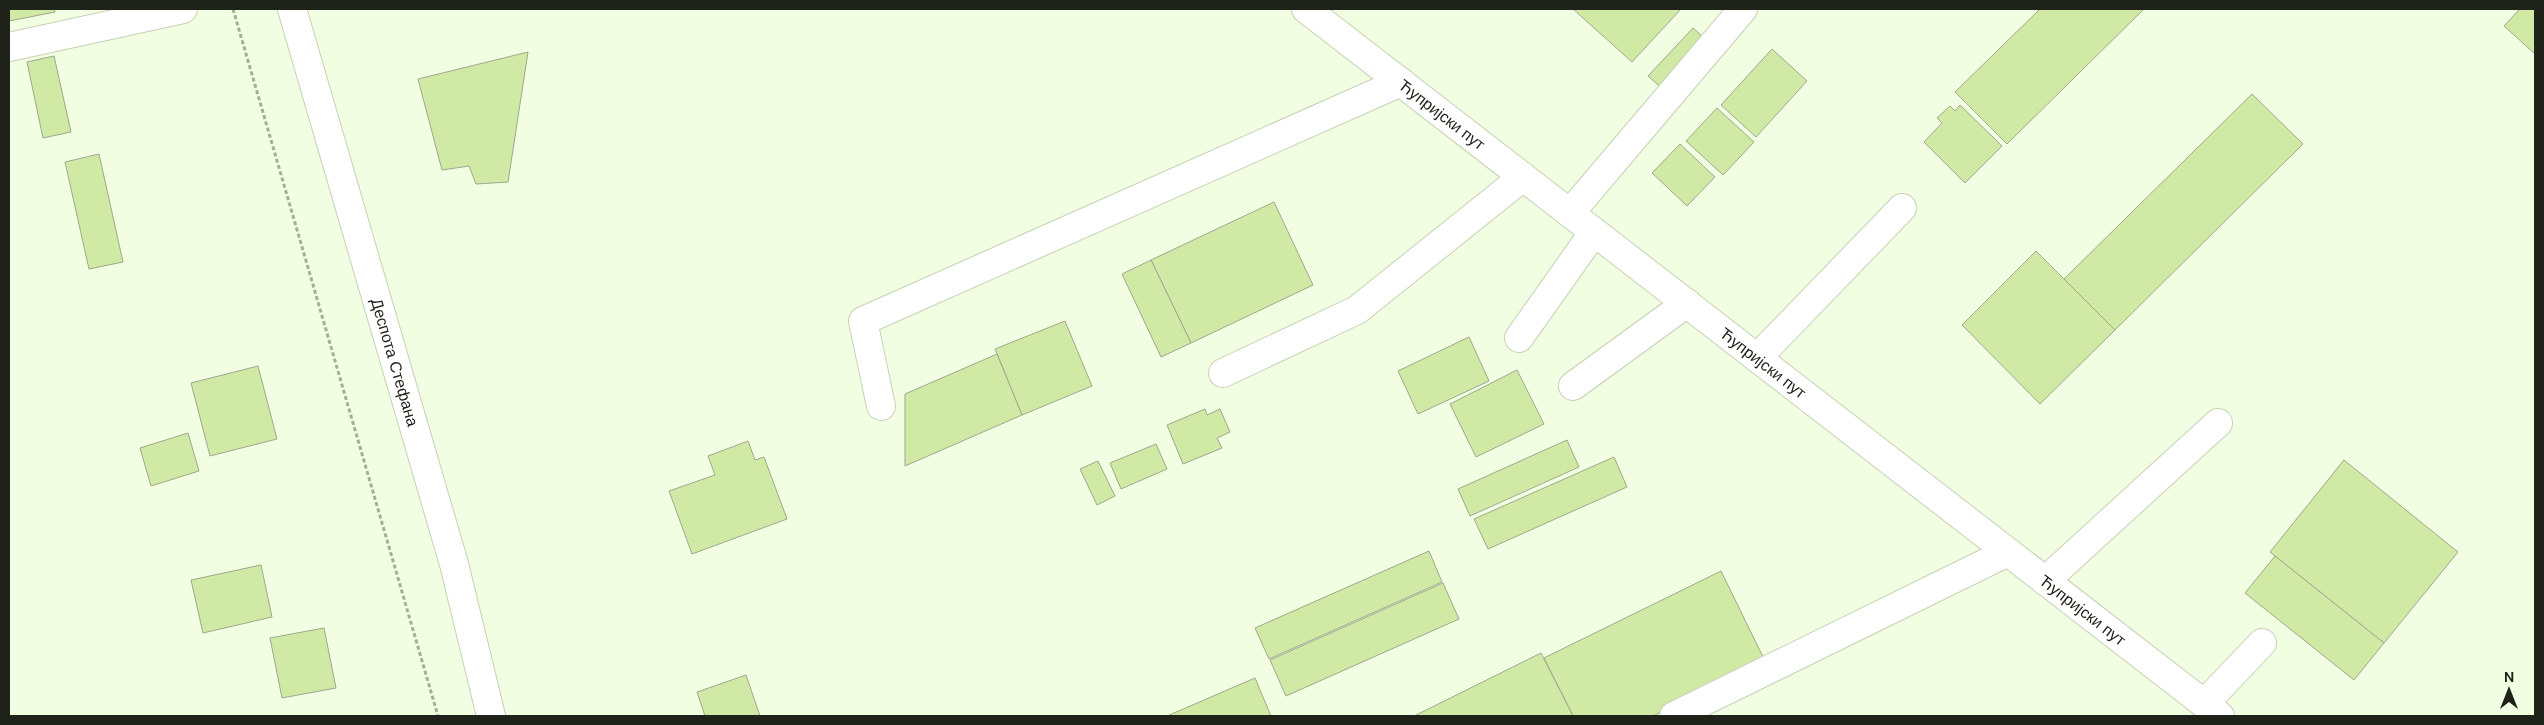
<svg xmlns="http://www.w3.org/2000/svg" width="2544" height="725" font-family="'DM Sans',sans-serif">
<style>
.building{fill:#d0eaa5;stroke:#9ea88e}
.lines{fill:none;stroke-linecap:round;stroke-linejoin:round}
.minor-casing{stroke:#c6d1b5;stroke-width:30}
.major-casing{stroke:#c6d1b5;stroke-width:30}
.path{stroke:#a5ae98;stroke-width:3;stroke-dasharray:4 2.5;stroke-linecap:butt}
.minor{stroke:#fff;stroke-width:28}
.major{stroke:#fff;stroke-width:28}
.labels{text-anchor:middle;stroke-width:4;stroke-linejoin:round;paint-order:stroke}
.street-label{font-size:16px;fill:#1e2218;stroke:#f2fee1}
</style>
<rect width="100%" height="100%" fill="#f2fee1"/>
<g class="building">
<polygon points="9,9 54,9 55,12 9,21"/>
<polygon points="1573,9 1681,9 1632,62"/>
<polygon points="2040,9 2144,9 2007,144 1955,92"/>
<polygon points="2520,9 2535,9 2535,54 2504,26"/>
<polygon points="1693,28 1710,43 1665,91 1648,76"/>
<polygon points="1772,49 1807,81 1756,137 1721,105"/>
<polygon points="528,52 508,182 476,184 469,166 442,170 418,79"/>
<polygon points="54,56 71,132 43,138 27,62"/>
<polygon points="2252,94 2303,144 2115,330 2064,279"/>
<polygon points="1960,105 2002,146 1965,183 1924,142 1942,123 1937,118 1950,106 1955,111"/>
<polygon points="1717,108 1754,142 1723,175 1686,141"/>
<polygon points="1680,144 1715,177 1687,206 1652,173"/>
<polygon points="99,154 123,262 89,269 65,162"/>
<polygon points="1274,202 1313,285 1191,343 1151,260"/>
<polygon points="2036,251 2115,330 2040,404 1962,325"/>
<polygon points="1151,260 1191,343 1161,357 1122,274"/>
<polygon points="1065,321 1092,386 1022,415 995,349"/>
<polygon points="1469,337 1489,381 1418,414 1398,371"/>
<polygon points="997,354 1022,415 905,466 905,394"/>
<polygon points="258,366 277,439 210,456 191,383"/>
<polygon points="1517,370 1544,424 1476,457 1450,404"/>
<polygon points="1205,409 1207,415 1220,409 1230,432 1217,438 1222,448 1183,464 1167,425"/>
<polygon points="188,433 199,471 151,486 140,448"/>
<polygon points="1567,440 1579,467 1470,516 1458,489"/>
<polygon points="748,441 755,460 764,457 787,519 692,554 669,491 715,475 708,456"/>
<polygon points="1156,444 1167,469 1121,489 1110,463"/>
<polygon points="1614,457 1627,487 1488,549 1474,519"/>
<polygon points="2344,460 2458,552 2384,643 2270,552"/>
<polygon points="1098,461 1115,496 1097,505 1080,469"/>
<polygon points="1429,551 1442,582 1269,659 1255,628"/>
<polygon points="2275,556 2384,643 2354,680 2245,593"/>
<polygon points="261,565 272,617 203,633 191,580"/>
<polygon points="1721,571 1765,661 1653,716 1573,716 1544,658"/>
<polygon points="1443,583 1459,619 1286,696 1270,660"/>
<polygon points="324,628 336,688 282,698 270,638"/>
<polygon points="1541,653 1573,716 1414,716"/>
<polygon points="746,675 760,716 705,716 697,692"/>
<polygon points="1255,678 1271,716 1167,716"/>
</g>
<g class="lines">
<g class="minor-casing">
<g id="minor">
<polyline points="9,47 183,9"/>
<polyline points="1570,213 1743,9"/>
<polyline points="1519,338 1594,232"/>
<polyline points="1757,358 1902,208"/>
<polyline points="1223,373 1357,310 1523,177"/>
<polyline points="1573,386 1687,303"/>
<polyline points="881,406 863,321 1401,82"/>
<polyline points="2045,581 2218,423"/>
<polyline points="2204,704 2262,643"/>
<polyline points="1674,716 2006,553"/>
</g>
</g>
<g class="major-casing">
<g id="major">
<path id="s1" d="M292,9L454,564L491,716"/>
<path id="s2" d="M1306,9L2220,716"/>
</g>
</g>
<polyline class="path" points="233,9 438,716"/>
<use href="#minor" class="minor"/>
<use href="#major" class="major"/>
</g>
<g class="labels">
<g class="street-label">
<text dy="6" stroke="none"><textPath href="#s2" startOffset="172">Ћупријски пут</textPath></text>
<text dy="6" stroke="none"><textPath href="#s1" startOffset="368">Деспота Стефана</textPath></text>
<text dy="6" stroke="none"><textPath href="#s2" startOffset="578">Ћупријски пут</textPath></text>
<text dy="6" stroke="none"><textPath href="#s2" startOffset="982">Ћупријски пут</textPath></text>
</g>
</g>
<rect width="2544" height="725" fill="none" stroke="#1e2218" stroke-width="20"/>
<g transform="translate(2509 690)" stroke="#f2fee1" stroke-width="4" paint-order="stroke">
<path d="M0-4L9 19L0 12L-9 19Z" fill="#1e2218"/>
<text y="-8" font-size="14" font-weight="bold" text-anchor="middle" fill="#1e2218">N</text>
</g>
</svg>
